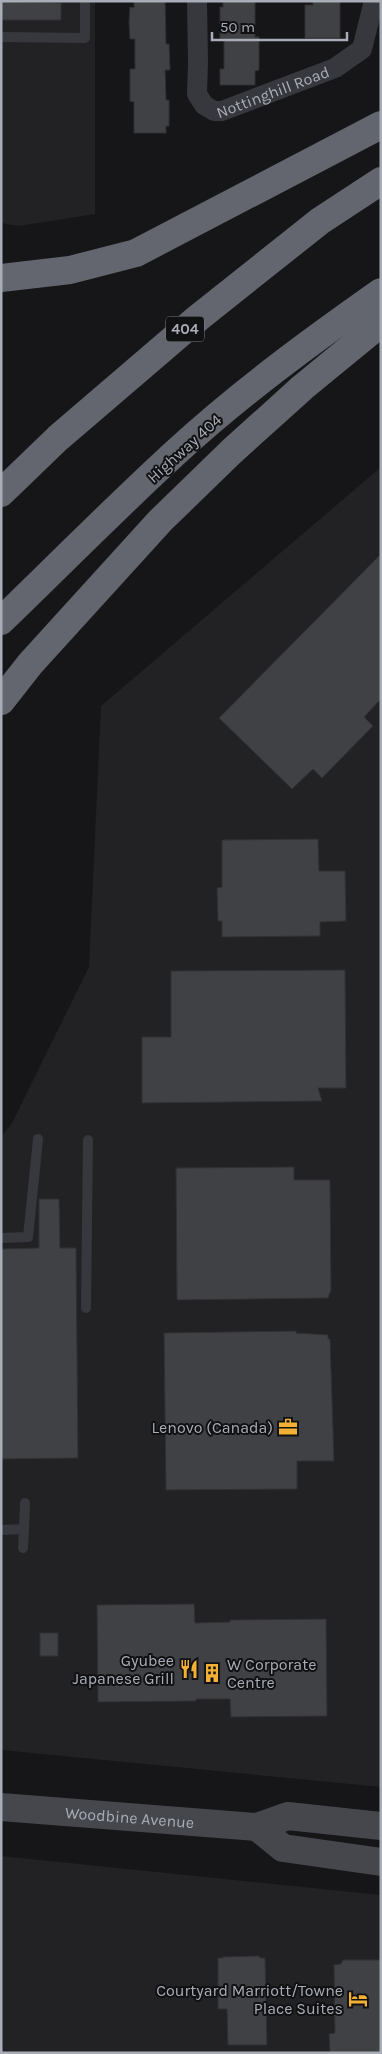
<svg xmlns="http://www.w3.org/2000/svg" width="382" height="2054" font-family="Karla,sans-serif">
<style>
.built{fill:#222225}
.building{fill:#404145;stroke:#303034}
.lines{fill:none;stroke-linecap:round;stroke-linejoin:round}
.lane{stroke:#37383d;stroke-width:10}
.street{stroke:#37383d;stroke-width:20}
.secondary{stroke:#45474d;stroke-width:28}
.highway{stroke:#63666e;stroke-width:28}
.labels{text-anchor:middle;stroke-width:4;stroke-linejoin:round;paint-order:stroke}
.shield{fill:#111113;stroke:#7b7e86;stroke-width:1}
.shield-label{font-size:15px;font-weight:bold;fill:#a8adb8}
.street-label{font-size:16px;fill:#a8adb8;stroke:#111113}
.poi-label{font-size:16px;fill:#a8adb8;stroke:#111113;text-anchor:end}
</style>
<rect width="100%" height="100%" fill="#161618"/>
<g class="built">
<polygon points="1,1 95,1 95,214 19,226 1,223"/>
<polygon points="381,467 381,1787 1,1750 1,1137 12,1123 89,967 101,706"/>
<polygon points="1,1856 381,1895 381,2053 1,2053"/>
</g>
<g class="building">
<polygon points="1,1 61,3 61,20 1,20"/>
<polygon points="134,1 165,1 166,44 169,44 170,70 165,70 166,100 169,100 169,126 166,126 166,133 134,133 134,102 130,101 130,69 135,69 135,39 130,39 129,23 130,7 134,8"/>
<polygon points="223,1 255,1 255,37 259,37 259,70 255,71 255,85 220,85 220,69 224,69 224,39 220,39 220,7 223,7"/>
<polygon points="313,1 340,1 340,38 305,38 305,5 313,5"/>
<polygon points="381,554 381,699 364,717 373,726 322,778 313,769 292,789 219,718"/>
<polygon points="318,839 319,871 345,871 346,921 320,922 320,936 222,937 222,921 218,921 217,888 222,887 222,840"/>
<polygon points="345,970 346,1088 318,1088 322,1101 142,1103 142,1037 171,1037 171,971"/>
<polygon points="294,1167 294,1180 330,1180 331,1290 328,1298 177,1300 176,1168"/>
<polygon points="39,1199 59,1199 60,1248 76,1248 78,1458 1,1459 1,1249 39,1248"/>
<polygon points="296,1331 296,1333 328,1335 328,1339 330,1339 334,1461 297,1461 297,1489 166,1490 164,1333"/>
<polygon points="194,1604 195,1623 230,1622 230,1620 326,1619 327,1716 231,1717 230,1699 196,1699 196,1701 98,1702 97,1605"/>
<rect x="40" y="1633" width="18" height="23"/>
<polygon points="259,1956 260,1958 265,1958 267,2045 228,2045 227,2009 218,2009 218,1958 223,1958 223,1957"/>
<polygon points="343,1960 381,1960 381,2053 330,2053 329,2034 335,2033 334,1965 341,1964"/>
</g>
<g class="lines">
<g class="lane">
<polyline points="1,37 85,38 85,1"/>
<polyline points="1,1238 28,1237 38,1139"/>
<polyline points="86,1308 88,1140"/>
<polyline points="24,1529 25,1503"/>
<polyline points="1,1530 24,1529 23,1548"/>
</g>
<path class="street" id="s1" d="M197,1L198,63L197,94L204,105L214,111H222L335,68L362,49L374,1"/>
<g class="secondary">
<path id="s2" d="M1,1807L257,1827L288,1816L381,1826"/>
<polyline points="257,1827 283,1848 381,1862"/>
</g>
<g class="highway">
<polyline points="1,278 70,270 136,253 381,125"/>
<polyline points="1,493 58,438 198,318 320,221 381,181"/>
<path d="M1,621C59,565 116,507 175,453C239,394 310,342 381,292"/>
<polyline points="1,701 30,664 160,521 231,452 303,387 376,327 381,319"/>
</g>
</g>
<defs>
<g id="office-bare" transform="scale(1.5)"><path d="M-6-3h4V-5.5h4V-3h4V5H-6ZM-1-4.5V-3h2v-1.5ZM-6 0V1H6V0Z" fill="#f2b134" stroke="#111113" stroke-width="2.5" paint-order="stroke"/></g>
<g id="restaurant-bare" transform="scale(1.5)"><path d="M-5-6h1v4h1v-4h1v4h1v-4h1v5L-1.5 .5V6h-2V.5L-5-1ZM5-6V6H3V1.5H1.5Q1.5-4 5-6Z" fill="#f2b134" stroke="#111113" stroke-width="2.5" paint-order="stroke"/></g>
<g id="building-bare" transform="scale(1.5)"><path d="M-4-6H4V6H1V3H-1V6H-4ZM-2.5-4.3h1.7v1.8h-1.7ZM.8-4.3h1.7v1.8H.8ZM-2.5-1h1.7V.8h-1.7ZM.8-1h1.7V.8H.8Z" fill="#f2b134" stroke="#111113" stroke-width="2.5" paint-order="stroke"/></g>
<g id="hotel-bare" transform="scale(1.5)"><path d="M-6-4.5h1.5V1H6V5H4.5V3h-9V5H-6ZM-4 0a1.8 1.8 0 1 1 3.6 0ZM.5 0V-2.5h3Q6-2.5 6 0Z" fill="#f2b134" stroke="#111113" stroke-width="2.5" paint-order="stroke"/></g>
</defs>
<g fill-rule="evenodd">
<use href="#office-bare" x="288" y="1427"/>
<use href="#restaurant-bare" x="189" y="1669"/>
<use href="#building-bare" x="212" y="1673"/>
<use href="#hotel-bare" x="358" y="1999"/>
</g>
<g class="labels">
<rect class="shield" x="166" y="316.5" width="38" height="25" rx="4"/>
<g class="shield-label">
<text x="185" y="334">404</text>
</g>
<g class="street-label">
<text dy="6" stroke="none"><textPath href="#s1" startOffset="180">Nottinghill Road</textPath></text>
<text transform="translate(184 448) rotate(-42)" y="6">Highway 404</text>
<text dy="6" stroke="none"><textPath href="#s2" startOffset="129">Woodbine Avenue</textPath></text>
</g>
<g class="poi-label">
<text x="273" y="1433">Lenovo (Canada)</text>
<text x="174" y="1666">Gyubee<tspan x="174" dy="18">Japanese Grill</tspan></text>
<text x="227" y="1670" text-anchor="start">W Corporate<tspan x="227" dy="18">Centre</tspan></text>
<text x="343" y="1996">Courtyard Marriott/Towne<tspan x="343" dy="18">Place Suites</tspan></text>
</g>
</g>
<rect width="382" height="2054" fill="none" stroke="#a8adb8" stroke-width="5"/>
<path d="M212 32v8h135v-8" fill="none" stroke="#a8adb8" stroke-width="2.5"/>
<text x="220" y="32" font-size="15" fill="#a8adb8" stroke="#111113" stroke-width="4" paint-order="stroke">50 m</text>
</svg>
